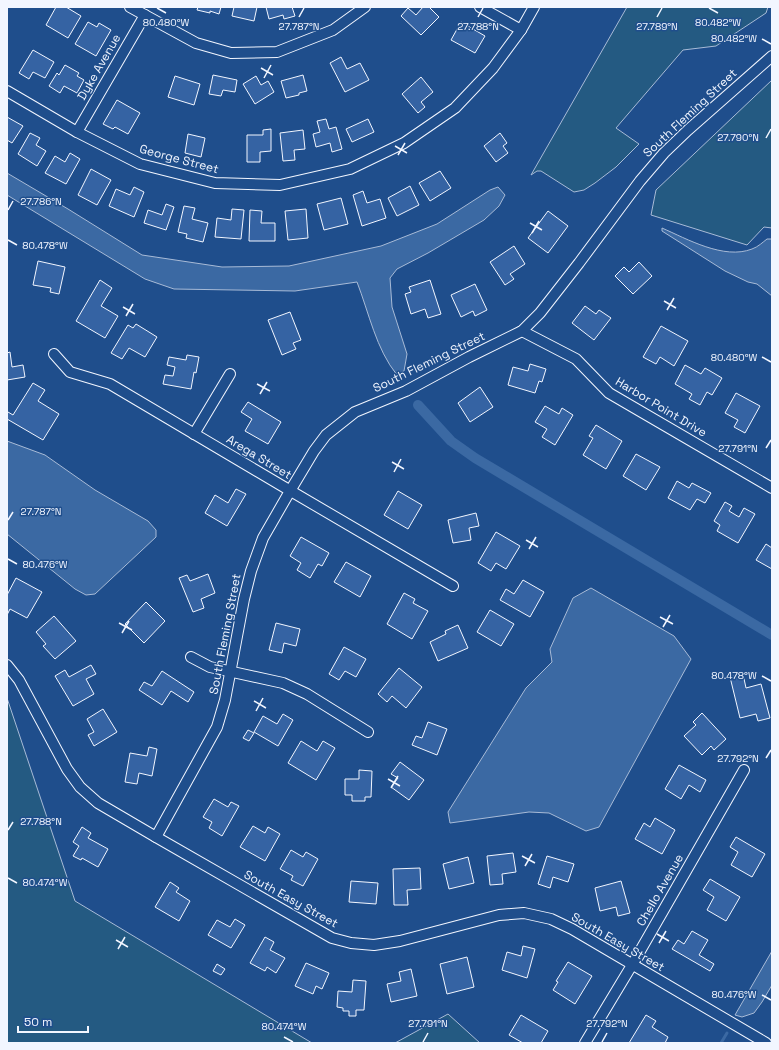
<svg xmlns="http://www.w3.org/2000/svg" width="779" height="1050" font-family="'Space Grotesk',sans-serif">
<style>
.green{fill:#245a82;stroke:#a8bbd7}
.water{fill:#3b69a3;stroke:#a8bbd7}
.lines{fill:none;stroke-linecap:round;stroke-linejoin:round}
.stream{stroke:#3b69a3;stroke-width:3}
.canal{stroke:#3b69a3;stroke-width:10}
.building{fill:#3563a3;stroke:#f2f6ff}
.minor-casing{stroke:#f2f6ff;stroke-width:12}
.minor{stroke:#1f4e8c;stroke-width:10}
.ticks{fill:none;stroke:#f2f6ff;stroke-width:1.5}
.labels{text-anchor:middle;stroke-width:3;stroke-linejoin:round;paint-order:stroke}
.street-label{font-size:12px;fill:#f2f6ff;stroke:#1f4e8c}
.ticks-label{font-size:10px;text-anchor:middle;fill:#f2f6ff;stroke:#1f4e8c;stroke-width:3;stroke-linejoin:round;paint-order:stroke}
</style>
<rect width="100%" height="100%" fill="#1f4e8c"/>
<g class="green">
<polygon points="627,7 768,7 766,13 716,46 683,50 616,128 639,144 616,167 595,183 584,190 574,192 541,171 537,171 531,175"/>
<polygon points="772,80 772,228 764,227 747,245 651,215 656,190"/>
<polygon points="7,698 75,901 312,1043 7,1043"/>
<polygon points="448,1014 480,1043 395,1043"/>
</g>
<g class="water">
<path d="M7,173L68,209L142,255L222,267L289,266L381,246L437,224L490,190L498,187L505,195L499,206L484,220L428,253L397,269L390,278L392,307L407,354L404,371L397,375C376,349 369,313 357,282L295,291L174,289L145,279L7,195Z"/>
<path d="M662,228C687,239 724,260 752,249C758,247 763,242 767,239H772V296L757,284L748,282L725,271L662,231Z"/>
<polygon points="7,441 45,455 95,490 148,521 156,530 156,537 95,594 86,595 75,589 7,534"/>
<polygon points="591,588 674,636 691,659 599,827 586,831 549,813 529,812 450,823 448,812 526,688 552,662 550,649 573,598"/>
<polygon points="772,951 772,985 762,1002 754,1013 742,1017 735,1015"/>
</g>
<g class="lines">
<polyline class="stream" points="721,1043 727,1033"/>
<polyline class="canal" points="418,405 451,441 475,458 772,635"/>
</g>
<g class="building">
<polygon points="56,7 66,7 81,16 68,38 46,25"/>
<polygon points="198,7 221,7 219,14 210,11 210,13 197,10"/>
<polygon points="234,7 257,7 254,21 232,16"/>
<polygon points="266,7 292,7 295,16 284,19 283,15 269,19"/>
<polygon points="423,7 429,7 439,17 421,35 401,16 408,8 416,15"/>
<polygon points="88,22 97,27 99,23 111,30 96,56 75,44"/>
<polygon points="461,22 485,36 475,53 451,40"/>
<polygon points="33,50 54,62 45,78 33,72 29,79 19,73"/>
<polygon points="341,57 347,69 360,63 369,80 345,92 330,63"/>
<polygon points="65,65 79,73 77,76 84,80 77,93 64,86 60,93 49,86 57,73 59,75"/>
<polygon points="213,75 237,80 235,92 223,90 221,96 209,94"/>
<polygon points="303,75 307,91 299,93 299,95 286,98 281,81"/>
<polygon points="175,76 200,84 194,105 168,97"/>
<polygon points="256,76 261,85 268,81 274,92 255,104 243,84"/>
<polygon points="421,77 433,92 421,102 425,107 418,113 402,94"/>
<polygon points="117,100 140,113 128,134 115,127 113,129 103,124"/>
<polygon points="7,117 23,126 12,143 7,140"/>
<polygon points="326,119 329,129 336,127 342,149 332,152 330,143 316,147 313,134 320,132 317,121"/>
<polygon points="368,119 374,132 352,142 346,129"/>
<polygon points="271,129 271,151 260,152 260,162 247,162 247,135 263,135 263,130"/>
<polygon points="303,130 305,149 294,150 295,160 283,161 280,133"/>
<polygon points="30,133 40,138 36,145 46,151 37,166 18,154"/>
<polygon points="500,133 507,143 503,146 508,153 496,162 484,146"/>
<polygon points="188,134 205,138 201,157 185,153"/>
<polygon points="70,153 80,159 66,184 45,173 55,156 65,162"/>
<polygon points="91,169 111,180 97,205 78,195"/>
<polygon points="440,171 451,188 430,201 419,183"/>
<polygon points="410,186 419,205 397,216 388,198"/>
<polygon points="134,187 144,192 134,217 109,206 116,189 130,195"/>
<polygon points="363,191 367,203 380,199 386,218 362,226 353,195"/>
<polygon points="341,198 348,224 324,230 317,204"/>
<polygon points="166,204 174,207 166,230 144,223 148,210 162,215"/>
<polygon points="184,206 195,208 192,219 208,223 203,242 186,238 187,234 178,232"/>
<polygon points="232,209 244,210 241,239 215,237 217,218 231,220"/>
<polygon points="306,209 308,238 288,240 285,211"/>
<polygon points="250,210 262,211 261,223 275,223 275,241 249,241"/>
<polygon points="548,211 568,226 548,253 528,238"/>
<polygon points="514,246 525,264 510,274 514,279 505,285 490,262"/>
<polygon points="38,261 65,267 59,294 50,292 51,288 33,285"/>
<polygon points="639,262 652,276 633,294 615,276 624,267 629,272"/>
<polygon points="100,280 112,288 101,306 118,316 105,338 76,321"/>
<polygon points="430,280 441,314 428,318 425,309 411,314 405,294 411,292 409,287"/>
<polygon points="475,284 487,310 475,316 473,311 461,317 451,295"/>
<polygon points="585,306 596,314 599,310 611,318 594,340 572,323"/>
<polygon points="290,312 301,340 293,343 296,349 282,355 268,320"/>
<polygon points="136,324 157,337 145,357 129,348 122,359 111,353 128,325 133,328"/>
<polygon points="661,326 688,341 674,366 660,357 656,364 643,357"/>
<polygon points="10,352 12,367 23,365 25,377 7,380 7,353"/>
<polygon points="187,355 199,357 196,373 194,372 191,389 163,384 165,375 173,376 175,367 167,365 169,357 186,360"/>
<polygon points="530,364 546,369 542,382 539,381 535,393 508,385 513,367 528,371"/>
<polygon points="685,365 701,374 705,368 722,378 712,395 707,392 700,405 689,399 692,394 675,384"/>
<polygon points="33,383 45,390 38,401 59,414 43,440 7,419 7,413 8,412 13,415"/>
<polygon points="480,387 493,407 470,422 458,403"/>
<polygon points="736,393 760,406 745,433 734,427 738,420 725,413"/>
<polygon points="248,402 281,422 268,444 245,431 252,419 241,412"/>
<polygon points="545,406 559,414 562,408 573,415 555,445 542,437 547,429 535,422"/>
<polygon points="596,425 622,441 606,469 583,455 593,438 589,436"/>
<polygon points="636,454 660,467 646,490 623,476"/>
<polygon points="677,481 689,488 692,483 711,493 705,503 697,499 690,510 668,498"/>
<polygon points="236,489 246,494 227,526 205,513 215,495 228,503"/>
<polygon points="398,491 422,505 408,529 384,515"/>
<polygon points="725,502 732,506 729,511 739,517 744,508 755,514 738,543 717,531 720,525 714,521"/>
<polygon points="476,513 479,526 469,528 471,540 453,543 448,520"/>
<polygon points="496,532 520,546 506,569 496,563 491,571 478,563"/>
<polygon points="301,537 329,553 322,566 318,564 310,578 297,570 301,563 290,556"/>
<polygon points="766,544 772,548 772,569 756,560"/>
<polygon points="346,562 371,576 360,597 334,582"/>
<polygon points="208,574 215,593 201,599 204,608 193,612 179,578 187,575 190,581"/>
<polygon points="16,578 42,592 27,618 10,609 7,615 7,595"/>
<polygon points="523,580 544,592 530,617 500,600 506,589 514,594"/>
<polygon points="404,593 415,599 413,603 428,611 412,639 387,624"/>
<polygon points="146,602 165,621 144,643 125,624"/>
<polygon points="490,610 514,624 501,646 477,632"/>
<polygon points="54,616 76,641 55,659 43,646 46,644 36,632"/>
<polygon points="276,623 300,629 296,646 284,643 282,653 269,650"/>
<polygon points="458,625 468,648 438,661 430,642 446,634 445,631"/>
<polygon points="344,647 366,659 356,677 345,671 339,680 329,674"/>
<polygon points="91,665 96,674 86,679 94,694 73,706 55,676 65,670 69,677"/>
<polygon points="399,668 422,687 406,708 392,696 387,702 378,694"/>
<polygon points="162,671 194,692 188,702 171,691 162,705 139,690 144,682 152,686"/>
<polygon points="743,674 746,688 761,684 770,718 758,721 756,714 740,718 730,677"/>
<polygon points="103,709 117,732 94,746 88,735 94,732 87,719"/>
<polygon points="702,713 726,739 714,750 711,746 702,755 684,736 696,725 693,722"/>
<polygon points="283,714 293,720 278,746 254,732 263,716 277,724"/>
<polygon points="428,722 447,729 437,755 412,745 416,736 422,738"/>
<polygon points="248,730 254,733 249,741 243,738"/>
<polygon points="301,741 317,751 323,741 335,748 316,780 288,763"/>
<polygon points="149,747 157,749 152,776 139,773 137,784 125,782 130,753 147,756"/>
<polygon points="400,762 424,780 409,800 391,787 398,778 391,774"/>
<polygon points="679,765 706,780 700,792 689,785 681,799 665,789"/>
<polygon points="359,770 372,771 371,797 365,797 365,801 352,801 352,795 345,795 345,779 359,779"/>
<polygon points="214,799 228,807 231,802 239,806 222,836 209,828 212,822 203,817"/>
<polygon points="655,818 675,830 662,854 635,839 644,823 650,827"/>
<polygon points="253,826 265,833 268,827 280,834 265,861 240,847"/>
<polygon points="82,827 91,833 88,838 108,849 98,867 82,858 81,860 73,856 79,846 73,842"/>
<polygon points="736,837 765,854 752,877 731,865 738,852 730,847"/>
<polygon points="291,850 303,857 306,852 318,859 303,886 291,880 293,876 280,869"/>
<polygon points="513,853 516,872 502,874 503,884 490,885 487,856"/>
<polygon points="547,856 574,864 568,882 553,877 550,888 538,884"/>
<polygon points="468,857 474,883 449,889 443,864"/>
<polygon points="420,868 421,889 407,890 408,905 394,905 393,869"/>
<polygon points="710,879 740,897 726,921 707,910 714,897 703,890"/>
<polygon points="351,881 378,883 376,904 349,902"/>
<polygon points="621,881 630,913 618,916 616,907 600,911 595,888"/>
<polygon points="170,882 179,888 176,892 190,901 179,921 155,907"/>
<polygon points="235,919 245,925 231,948 208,935 217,920 230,927"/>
<polygon points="692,931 708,940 699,955 714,964 710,971 672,949 678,940 684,944"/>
<polygon points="265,937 274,942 270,950 285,958 276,973 267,967 265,971 250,963"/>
<polygon points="523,946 535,949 527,978 502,970 507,952 521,956"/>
<polygon points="467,957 474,987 447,994 440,964"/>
<polygon points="568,962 592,976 575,1004 553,990 558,982 556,981"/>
<polygon points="306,963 329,973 322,989 316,986 313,994 295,986"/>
<polygon points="217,964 225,969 221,975 213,971"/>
<polygon points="411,969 417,996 391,1002 387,984 401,981 399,972"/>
<polygon points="353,980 366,981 364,1010 356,1010 356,1016 349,1016 349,1011 343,1011 343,1008 337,1007 338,991 352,992"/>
<polygon points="521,1015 548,1031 541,1043 523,1043 509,1035"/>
<polygon points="646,1015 656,1021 652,1027 668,1037 665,1043 629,1043"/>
</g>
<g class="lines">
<g class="minor-casing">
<g id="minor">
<polyline points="130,7 196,43 231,53 277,52 333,30 365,7"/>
<polyline points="480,7 521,30"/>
<polyline points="7,91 77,132 140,164 215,183 280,185 350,169 404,143 455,108 493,68 521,30 534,7"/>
<polyline points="77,132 145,15"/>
<polyline points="522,331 576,359 609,393 772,488"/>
<polyline points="54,354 70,372 110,384 284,487 453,586"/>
<polyline points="194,434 230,374"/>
<polyline points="191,657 210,667 283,683 307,694 368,732"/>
<polyline points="7,665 19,680 67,769 80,787 98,803 156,837 332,938 351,943 374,945 400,941 499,915 524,913 551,919 572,929 766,1043"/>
<polyline points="156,837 217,727 225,700 244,599 251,571 263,538 290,491 314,451 326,435 355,412 406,391 469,357 522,331 540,313 579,263 640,181 664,153 688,130 772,56"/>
<polyline points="585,1043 632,965 744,770"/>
</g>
</g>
<use href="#minor" class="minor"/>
</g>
<path class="ticks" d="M157,8L166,13M709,8L718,13M299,17L304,8M478,17L483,8M657,17L662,8M762,39L771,44M261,68L273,75M264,78L271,65M766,138L771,129M395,146L407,153M398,155L405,143M8,210L13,201M530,223L542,230M532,233L539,221M8,240L17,245M664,301L676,308M123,307L135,314M667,310L674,298M126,316L133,304M762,357L771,362M257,384L270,391M260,394L267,382M766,448L771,440M392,462L404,469M394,472L401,459M8,520L13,512M526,540L538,547M529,549L536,537M8,559L17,564M660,617L673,624M119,623L132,630M663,627L670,615M122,633L129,621M762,676L771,681M254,701L266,708M256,711L263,698M766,758L771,750M388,779L400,786M391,788L398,776M8,830L13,822M522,856L535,863M525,866L532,854M8,878L17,883M657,934L669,941M116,940L128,947M659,943L666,931M118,949L125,937M762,995L771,1000M284,1037L293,1042M423,1042L428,1033M602,1042L607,1033"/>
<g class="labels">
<g class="street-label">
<text transform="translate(99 67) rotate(-60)" y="4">Dyke Avenue</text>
<text transform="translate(690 113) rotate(-43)" y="4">South Fleming Street</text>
<text transform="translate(179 159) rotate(15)" y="4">George Street</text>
<text transform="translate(429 362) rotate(-26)" y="4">South Fleming Street</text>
<text transform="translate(661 407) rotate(31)" y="4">Harbor Point Drive</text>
<text transform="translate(259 457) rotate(31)" y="4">Arega Street</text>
<text transform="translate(225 634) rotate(-79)" y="4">South Fleming Street</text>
<text transform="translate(660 890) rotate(-60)" y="4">Chello Avenue</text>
<text transform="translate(291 899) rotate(29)" y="4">South Easy Street</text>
<text transform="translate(618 942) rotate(30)" y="4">South Easy Street</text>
</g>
</g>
<g class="ticks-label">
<text x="718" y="26">80.482°W</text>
<text x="166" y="26">80.480°W</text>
<text x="299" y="30">27.787°N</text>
<text x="478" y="30">27.788°N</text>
<text x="657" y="30">27.789°N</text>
<text x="734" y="42">80.482°W</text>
<text x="738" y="141">27.790°N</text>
<text x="41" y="205">27.786°N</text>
<text x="45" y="249">80.478°W</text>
<text x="734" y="361">80.480°W</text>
<text x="738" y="452">27.791°N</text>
<text x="41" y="515">27.787°N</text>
<text x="45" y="568">80.476°W</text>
<text x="734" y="679">80.478°W</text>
<text x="738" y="762">27.792°N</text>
<text x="41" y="825">27.788°N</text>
<text x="45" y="886">80.474°W</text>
<text x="734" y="998">80.476°W</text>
<text x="428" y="1027">27.791°N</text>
<text x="607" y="1027">27.792°N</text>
<text x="284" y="1030">80.474°W</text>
</g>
<rect width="779" height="1050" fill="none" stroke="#f2f6ff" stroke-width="16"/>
<path d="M18 1026v6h70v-6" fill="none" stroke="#f2f6ff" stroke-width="2"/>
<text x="24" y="1026" font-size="12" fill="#f2f6ff" stroke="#1f4e8c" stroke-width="3" paint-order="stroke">50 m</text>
</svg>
